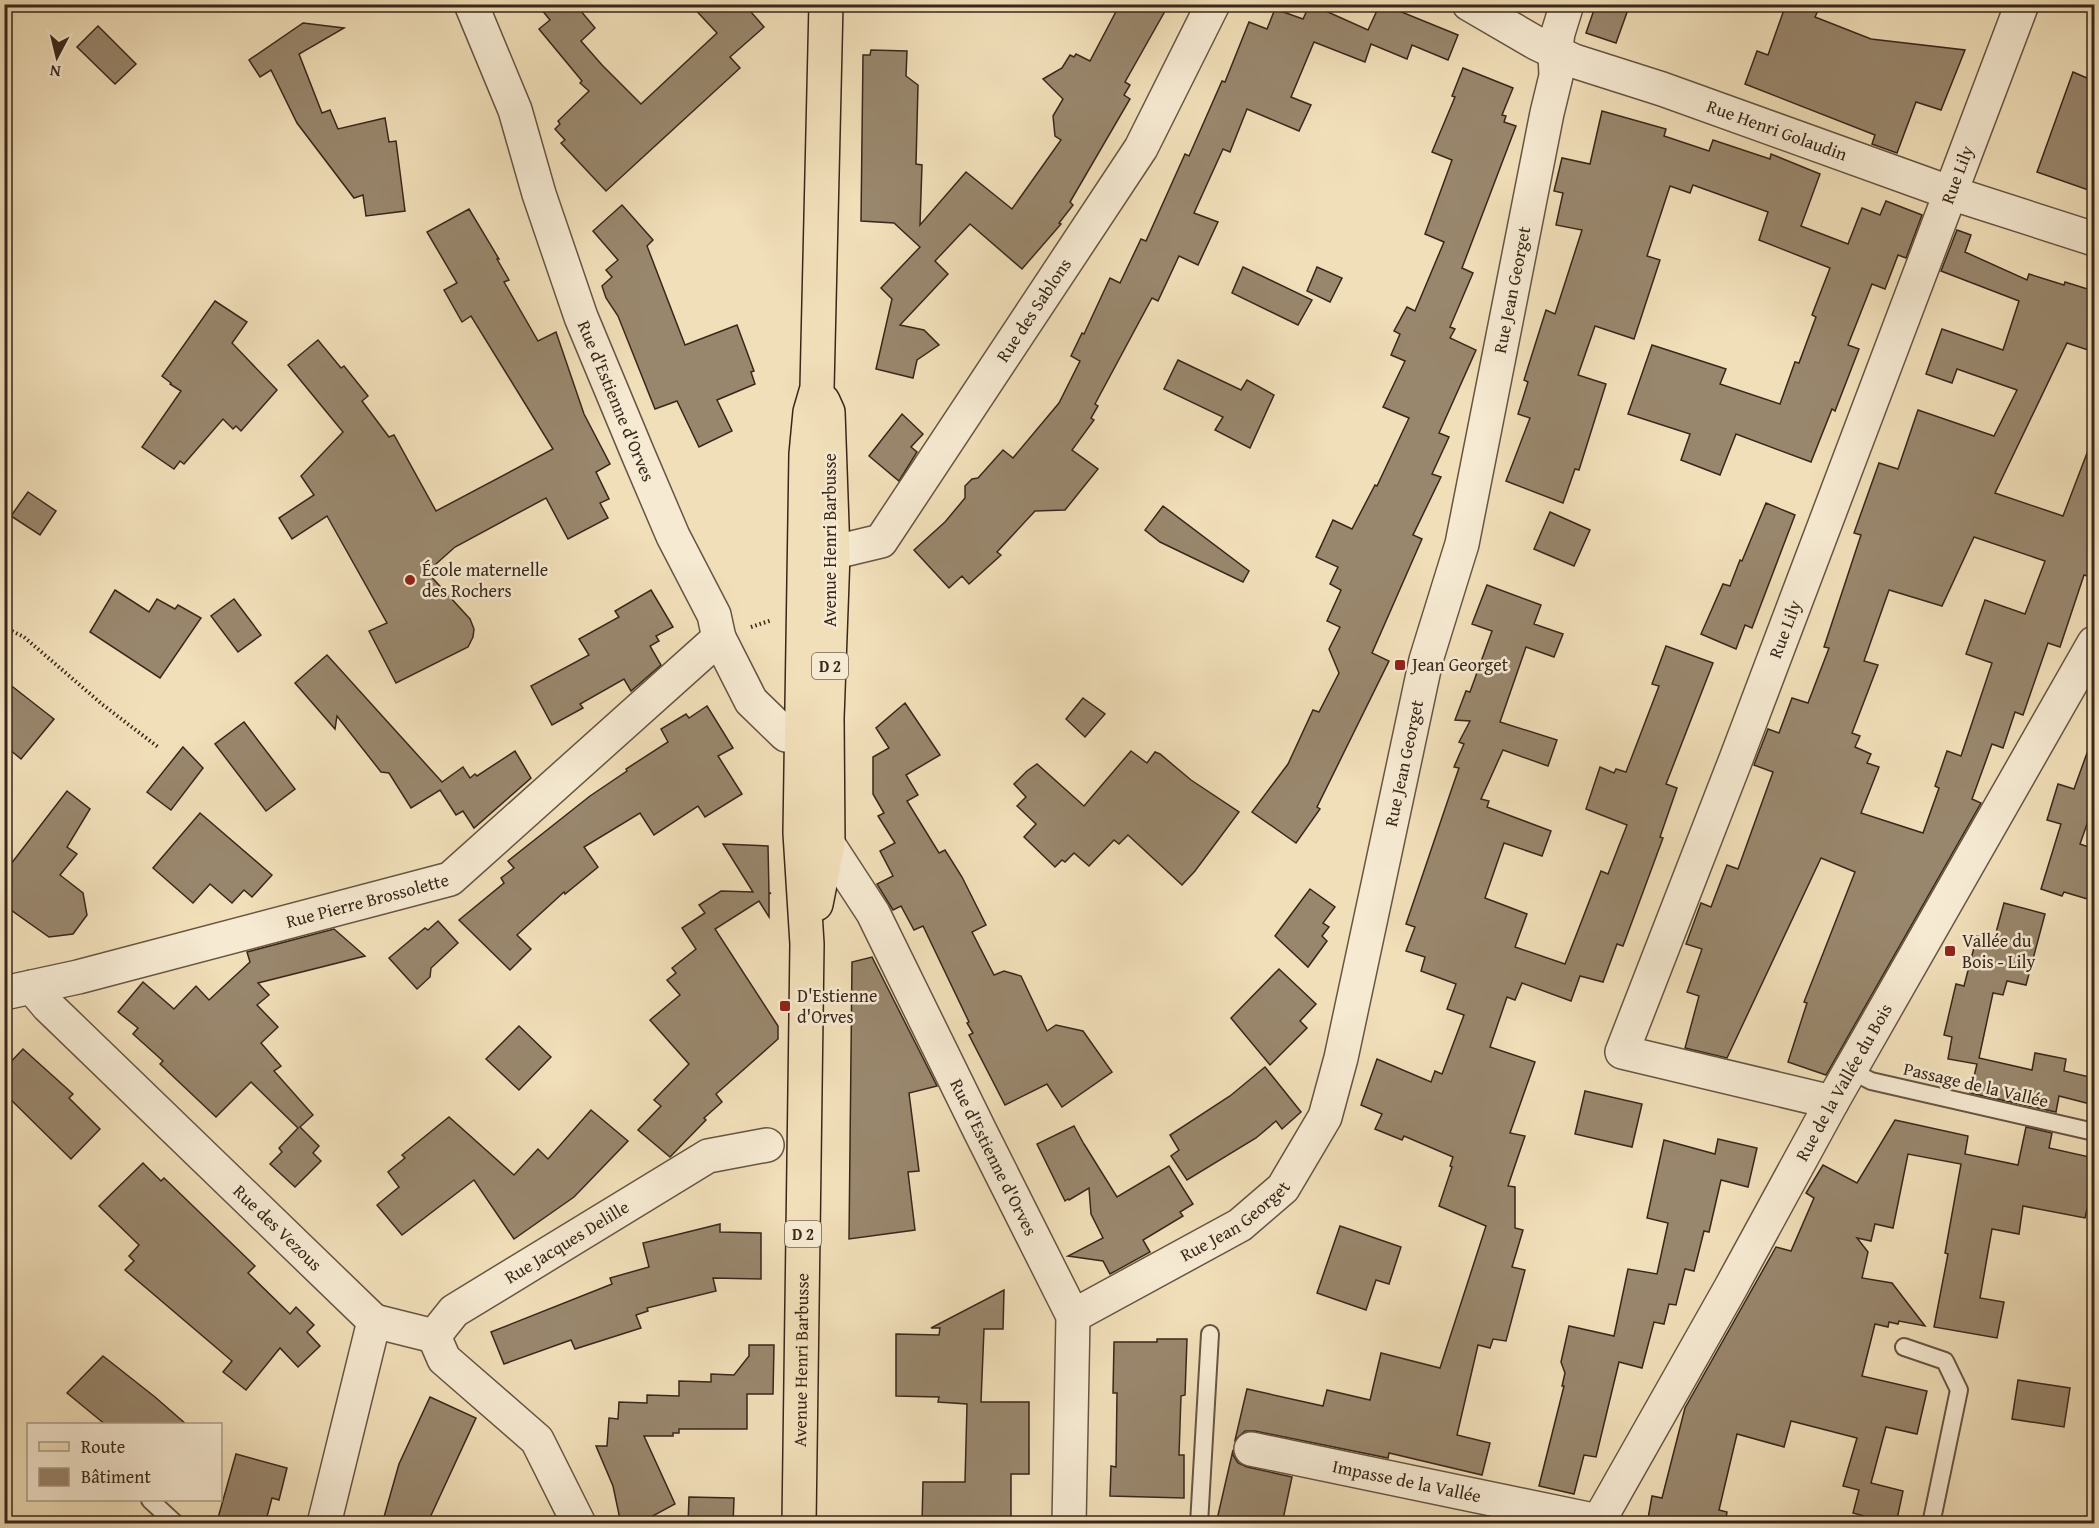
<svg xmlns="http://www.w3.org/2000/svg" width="2099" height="1528" font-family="'Gentium Book Plus',serif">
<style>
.building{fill:#99876d;stroke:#39271b;stroke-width:1.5;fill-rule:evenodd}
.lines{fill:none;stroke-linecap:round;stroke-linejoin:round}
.service-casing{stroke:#675542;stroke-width:20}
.minor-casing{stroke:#675542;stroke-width:36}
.primary-casing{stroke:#39271b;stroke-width:36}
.path{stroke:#39271b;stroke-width:4;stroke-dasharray:1.5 3;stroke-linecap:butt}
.service{stroke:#f6ead2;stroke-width:16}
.minor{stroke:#f6ead2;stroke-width:33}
.primary{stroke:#f1dfb9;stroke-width:33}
.poi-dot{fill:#8f2418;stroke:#f6ead2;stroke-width:2}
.labels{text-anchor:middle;stroke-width:5;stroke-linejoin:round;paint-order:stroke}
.shield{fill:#f6ead2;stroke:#726252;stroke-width:1.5}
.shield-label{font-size:16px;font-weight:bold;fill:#39271b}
.street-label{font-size:18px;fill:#39271b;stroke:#f6ead2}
.poi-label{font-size:18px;fill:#39271b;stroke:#f6ead2;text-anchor:start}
</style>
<rect width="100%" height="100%" fill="#f1dfb9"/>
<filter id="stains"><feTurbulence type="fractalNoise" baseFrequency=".00333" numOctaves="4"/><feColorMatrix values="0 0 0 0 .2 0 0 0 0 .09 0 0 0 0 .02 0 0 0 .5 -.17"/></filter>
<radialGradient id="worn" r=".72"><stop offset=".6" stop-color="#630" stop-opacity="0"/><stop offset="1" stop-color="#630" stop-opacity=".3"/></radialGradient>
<g class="building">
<polygon points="537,4 575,4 595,28 581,41 602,65 641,104 717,33 690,4 744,4 764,27 730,57 740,68 606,191 561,143 565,140 555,129 560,124 558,121 589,91 580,83 582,81 539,29 550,20"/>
<polygon points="1120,4 1169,4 1125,82 1130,85 1124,95 1130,99 1070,202 1073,205 1059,223 1061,224 1022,269 970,224 935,261 948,274 900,325 924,330 939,345 917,360 913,378 876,369 892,299 881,288 920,247 894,223 861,221 863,55 870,55 871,50 907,51 906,76 918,85 916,164 922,165 920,225 966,172 1012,209 1061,140 1055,136 1053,116 1063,99 1043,79 1062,68 1070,55 1074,57 1076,54 1090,61"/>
<polygon points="1310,4 1368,30 1380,4 1382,4 1458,35 1448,60 1412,45 1407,59 1371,44 1365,62 1314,42 1291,97 1311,105 1299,131 1247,109 1230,152 1223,149 1194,213 1218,222 1198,265 1179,256 1158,301 1152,298 1095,404 1098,406 1091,418 1094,420 1072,450 1098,469 1065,510 1035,511 997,552 1001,555 969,584 962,576 949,588 914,550 945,522 965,498 965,486 972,479 978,478 1003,450 1013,458 1059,403 1080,361 1071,356 1082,333 1084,334 1110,278 1120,283 1141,239 1146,241 1185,154 1189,156 1222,81 1225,82 1249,22 1267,29 1275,9 1303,19"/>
<polygon points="1596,4 1630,4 1616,43 1586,33"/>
<polygon points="1786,4 1821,4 1815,17 1871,39 1965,50 1941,110 1916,102 1897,153 1872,144 1875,135 1745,84 1757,51 1768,55"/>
<polygon points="303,23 344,28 299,54 322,113 330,110 338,129 385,118 389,142 396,141 405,211 366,216 363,195 354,198 297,123 271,70 260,77 249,60"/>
<polygon points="98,26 136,64 115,84 77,47"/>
<polygon points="1463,68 1513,88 1502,115 1506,116 1504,122 1516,126 1462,268 1473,273 1450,327 1455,329 1450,338 1476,350 1439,433 1449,437 1432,474 1441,477 1413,535 1422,539 1372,653 1389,661 1317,807 1320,809 1296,843 1252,812 1288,764 1313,710 1319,712 1339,673 1329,649 1340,627 1327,621 1341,590 1330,584 1338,567 1316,557 1333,520 1352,529 1375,485 1377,486 1409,418 1383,407 1405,361 1391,355 1400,334 1394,331 1407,307 1415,311 1444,242 1425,234 1452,160 1432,152 1455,97 1452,96"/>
<polygon points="2073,72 2094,81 2094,192 2037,172"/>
<polygon points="1602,111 1666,129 1664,136 1709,151 1713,140 1770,159 1771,154 1820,174 1801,226 1848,244 1862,208 1880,215 1886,201 1922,215 1906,258 1898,255 1885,289 1872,284 1848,345 1859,349 1835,411 1832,409 1811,462 1736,434 1720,475 1681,460 1690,434 1628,414 1652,345 1726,369 1720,384 1780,404 1795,362 1799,363 1816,317 1812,315 1830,268 1759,240 1768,212 1693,185 1690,193 1670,186 1647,256 1660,260 1634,339 1595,326 1578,375 1606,384 1579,470 1575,469 1563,503 1506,481 1530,418 1518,414 1528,382 1524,380 1546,310 1555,314 1582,230 1556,225 1563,193 1554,191 1562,158 1590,164"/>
<polygon points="622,205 653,240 647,246 685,345 737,325 754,371 751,372 755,384 717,400 732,431 699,447 677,401 655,409 618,316 606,298 602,286 612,277 606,270 618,260 593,231"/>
<polygon points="469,209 499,259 497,259 509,280 504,282 538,341 556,332 584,414 610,464 596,472 609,499 600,503 608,518 568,539 546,498 455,547 427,572 470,619 474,629 473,637 468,647 396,683 369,631 387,623 327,516 292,539 279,518 314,495 301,476 343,432 288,365 318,340 341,368 344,366 368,396 362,401 389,437 394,435 436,511 553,449 471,316 462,322 444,290 457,283 427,232"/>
<path d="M1957,230L1971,235L1965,252L2027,280L2029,274L2064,285L2065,282L2094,291V352L2067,343L1995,493L2063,516L2092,440L2094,441V578L2084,575L2060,647L2048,643L2023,715L2015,712L2003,748L1992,744L1972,799L1981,803L1826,1075L1788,1062L1807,1003L1804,1002L1855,872L1821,858L1727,1058L1685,1048L1699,996L1687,992L1702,949L1686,944L1701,903L1711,907L1727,865L1738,869L1773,772L1754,765L1768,729L1779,733L1792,698L1808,703L1829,648L1824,647L1861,535L1854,533L1879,463L1898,469L1918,410L1994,436L2017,390L1957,369L1952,383L1926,374L1942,329L2003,350L2019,301L1941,271ZM1974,537L2045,561L2025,614L1985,600L1966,654L1992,663L1961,756L1947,751L1935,786L1939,788L1923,833L1861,813L1879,767L1867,763L1871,754L1855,747L1860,736L1852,733L1878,665L1864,661L1889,590L1942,606Z"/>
<polygon points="1243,267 1312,300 1298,325 1232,293"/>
<polygon points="1317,267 1342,278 1330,302 1307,291"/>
<polygon points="215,301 247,322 232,343 277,390 241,431 236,426 233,429 223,419 184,464 180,461 174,469 142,447 181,391 170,384 171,383 162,376"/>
<polygon points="1178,360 1241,390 1247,380 1274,395 1250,448 1215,430 1223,417 1164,389"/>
<polygon points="902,414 923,434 911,447 917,452 899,481 869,456"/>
<polygon points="28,492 56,511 40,535 11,516"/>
<polygon points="1766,503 1795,515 1752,628 1745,625 1736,649 1701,634 1723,584 1730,586 1740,560 1742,561"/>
<polygon points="1163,506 1249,571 1243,582 1160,542 1145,530"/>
<polygon points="1550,512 1590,530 1574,566 1534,549"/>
<polygon points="1487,585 1541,605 1534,624 1563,634 1554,657 1526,647 1500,722 1557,740 1548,766 1503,750 1481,799 1489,801 1487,807 1551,831 1542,856 1504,843 1485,898 1527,914 1515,947 1565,964 1601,871 1608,874 1627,825 1586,809 1600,767 1614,773 1616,769 1626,772 1659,686 1652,684 1666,646 1713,663 1666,784 1677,788 1660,837 1663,838 1623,946 1617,944 1603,982 1580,976 1571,1001 1522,983 1515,1000 1507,997 1490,1047 1535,1062 1510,1133 1525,1136 1508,1186 1515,1187 1515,1228 1523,1230 1512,1267 1525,1270 1506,1341 1493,1339 1490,1348 1478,1345 1457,1435 1490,1443 1482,1475 1389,1453 1388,1458 1255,1431 1245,1431 1235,1440 1247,1389 1323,1406 1327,1390 1370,1400 1381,1353 1440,1368 1486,1226 1439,1206 1452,1167 1450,1166 1453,1157 1404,1136 1402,1140 1375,1129 1382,1114 1361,1105 1377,1059 1431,1082 1435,1071 1442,1074 1464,1015 1447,1009 1456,984 1421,971 1425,957 1406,951 1415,927 1406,924 1450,794 1459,768 1454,767 1464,744 1459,742 1470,721 1455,720 1466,691 1470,692 1492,631 1472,624"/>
<polygon points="115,590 149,612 157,599 175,609 178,605 201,618 160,678 90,632"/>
<polygon points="651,590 673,627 656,636 659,641 650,646 661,665 631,691 624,679 580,704 583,708 552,725 531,686 589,655 579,639 619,617 615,611"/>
<polygon points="234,599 261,635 238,652 211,616"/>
<polygon points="327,655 442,782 463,767 470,778 475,774 477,776 515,751 531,778 474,828 463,811 456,815 440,790 411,808 389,773 381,772 337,716 335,729 295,683"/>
<polygon points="4,680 54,719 21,759 4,745"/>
<polygon points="1083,698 1105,714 1085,737 1066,719"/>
<polygon points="905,703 940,755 906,775 918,795 907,801 939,853 945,850 962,877 986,925 972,932 994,975 1004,971 1021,976 1047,1031 1056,1025 1083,1031 1112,1072 1062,1107 1047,1084 1005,1105 969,1035 973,1033 967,1023 969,1022 923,926 914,930 901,906 893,910 877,884 893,876 880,851 895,843 878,816 884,813 873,794 873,757 889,748 876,728"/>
<polygon points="707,706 733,748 718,756 742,794 705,817 698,806 654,835 640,813 584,847 598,867 565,894 564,892 517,935 531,949 510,970 459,920 504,883 501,878 514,868 508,861 590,796 627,771 626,769 668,742 661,729 686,714 689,718"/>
<polygon points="244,722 295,789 266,811 215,744"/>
<polygon points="2091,742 2094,742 2094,804 2080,844 2094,849 2094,901 2064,892 2062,896 2041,889 2061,824 2047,820 2058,784 2074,789"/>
<polygon points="183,747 203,768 171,810 147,792"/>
<polygon points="1131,751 1147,763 1155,752 1160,754 1191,780 1239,812 1195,871 1182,885 1128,835 1119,844 1114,840 1089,866 1074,853 1065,862 1062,860 1055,867 1024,837 1036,824 1017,806 1026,797 1014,784 1027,771 1037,764 1084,806"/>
<polygon points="67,791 90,809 67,847 77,854 60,875 83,893 87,915 73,934 49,937 4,905 4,873"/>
<polygon points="200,813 272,875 252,897 244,890 232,903 210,884 193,903 153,868"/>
<polygon points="723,844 768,846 769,893 771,893 769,894 769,917 759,901 715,929 778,1026 778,1039 716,1094 722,1102 704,1118 706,1120 670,1157 638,1130 661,1106 654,1100 689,1064 650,1020 680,995 667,980 676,973 672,968 696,949 682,928 705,913 699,905 721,891 753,892"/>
<polygon points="1310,889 1335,907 1323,923 1329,927 1322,936 1327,941 1308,967 1275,936"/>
<polygon points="2004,903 2045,914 2026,985 2007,981 2003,995 1993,993 1979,1058 2032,1070 2035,1053 2066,1059 2064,1071 2094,1078 2094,1105 2059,1096 2056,1112 1970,1093 1977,1064 1948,1059 1952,1037 1944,1035 1956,984 1964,986 1977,936 1994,940"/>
<polygon points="438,921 458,943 431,968 430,977 417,989 389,958 425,928 428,930"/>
<polygon points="334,929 365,956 258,983 269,995 257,1005 278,1027 261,1043 281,1066 274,1071 313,1115 300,1127 319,1146 313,1153 321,1161 295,1187 270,1164 282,1152 279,1148 298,1128 251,1082 216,1117 160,1064 163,1061 133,1034 138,1028 118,1012 143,982 174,1009 196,986 209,1000 250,962 247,952"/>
<polygon points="872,957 937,1086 909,1093 919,1171 908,1172 915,1230 849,1239 852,962"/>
<polygon points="1279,969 1316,1004 1300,1021 1307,1028 1270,1065 1231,1018"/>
<polygon points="519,1026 551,1057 519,1090 486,1059"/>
<polygon points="23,1049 73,1094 69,1098 100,1129 71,1159 4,1093 4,1069"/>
<polygon points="1265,1067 1301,1112 1282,1129 1276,1121 1256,1138 1187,1180 1171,1156 1179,1150 1170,1135 1230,1096"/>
<polygon points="1585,1091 1642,1104 1632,1147 1575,1134"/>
<polygon points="591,1110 628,1141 574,1197 514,1239 474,1180 402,1235 377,1205 399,1187 388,1172 405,1158 402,1155 449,1117 514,1175 538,1149 548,1159"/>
<polygon points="1895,1120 1968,1136 1965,1154 2018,1165 2026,1127 2052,1133 2049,1148 2094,1158 2094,1178 2085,1218 2023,1206 2019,1234 1992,1229 1980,1298 2004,1302 1997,1338 1934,1327 1948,1254 1945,1253 1961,1164 1908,1154 1893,1228 1875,1224 1871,1241 1857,1238 1868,1252 1862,1278 1892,1283 1925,1326 1899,1321 1898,1324 1889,1322 1888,1327 1875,1324 1862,1376 1927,1391 1917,1434 1886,1427 1871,1483 1903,1491 1896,1524 1862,1524 1864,1516 1853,1513 1859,1490 1843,1486 1857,1438 1791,1421 1784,1447 1737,1434 1719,1510 1727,1512 1725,1524 1647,1524 1652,1496 1662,1498 1685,1408 1776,1247 1791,1251 1814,1198 1806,1193 1823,1165 1857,1183"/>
<polygon points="1074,1126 1085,1146 1084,1144 1117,1197 1169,1166 1193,1204 1180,1212 1183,1216 1143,1240 1150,1252 1110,1274 1103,1261 1068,1256 1103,1238 1091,1214 1089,1188 1069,1200 1068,1199 1065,1201 1037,1144"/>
<polygon points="1718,1139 1757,1148 1748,1187 1721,1180 1709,1232 1704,1231 1694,1271 1685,1269 1676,1305 1669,1304 1664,1324 1654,1322 1642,1368 1619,1362 1596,1457 1584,1455 1574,1494 1539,1486 1564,1386 1562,1386 1565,1373 1561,1362 1569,1326 1614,1336 1628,1269 1657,1274 1668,1223 1647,1218 1664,1140 1715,1154"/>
<polygon points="143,1163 161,1181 164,1178 255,1266 248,1273 290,1314 296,1307 314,1325 307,1332 320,1346 298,1367 280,1348 246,1390 223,1372 232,1361 125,1270 134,1261 129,1256 139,1245 99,1206"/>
<polygon points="720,1224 720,1232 761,1233 761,1279 713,1278 716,1291 647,1308 648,1311 636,1315 641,1328 575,1349 571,1340 504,1364 491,1332 612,1284 610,1278 649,1267 643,1243"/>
<polygon points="1340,1226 1401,1247 1389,1284 1376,1280 1366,1310 1317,1293"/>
<polygon points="1004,1290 1003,1329 984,1329 981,1402 1029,1402 1029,1474 1011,1474 1011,1524 922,1524 923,1482 965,1482 967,1404 938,1402 939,1397 896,1396 896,1334 939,1335 940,1328 931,1328"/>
<polygon points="1157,1339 1187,1339 1185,1395 1181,1396 1179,1455 1184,1455 1184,1498 1110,1496 1111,1466 1116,1467 1117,1393 1113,1393 1114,1342 1157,1342"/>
<polygon points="749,1345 774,1345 773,1394 747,1394 747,1429 679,1429 679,1433 673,1433 673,1436 644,1436 675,1504 638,1524 621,1524 613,1486 596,1446 607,1446 609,1418 618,1419 619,1402 647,1403 647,1395 679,1396 679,1381 711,1382 711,1374 734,1375 749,1356"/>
<polygon points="103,1356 155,1397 187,1425 106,1425 67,1393"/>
<polygon points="2018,1380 2070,1388 2064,1427 2012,1419"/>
<polygon points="430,1397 476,1418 427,1524 382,1524 399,1464"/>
<polygon points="1233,1450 1233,1455 1238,1463 1247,1467 1292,1477 1282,1524 1216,1524"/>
<polygon points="236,1454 287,1468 279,1500 272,1498 265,1524 239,1524 218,1518"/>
<polygon points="689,1497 734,1498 733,1524 688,1524"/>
</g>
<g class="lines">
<g class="service-casing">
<g id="service">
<polyline points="1850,1070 1871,1081 2094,1132"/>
<polyline points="1904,1347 1945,1361 1959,1390 1931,1524"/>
<polyline points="150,1500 176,1524"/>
<polyline points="1199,1524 1210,1334"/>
</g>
</g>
<g class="minor-casing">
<g id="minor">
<path id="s1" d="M471,4L515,110L539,194L581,317L638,454L673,536L714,615L719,638L751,701L786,735L825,719"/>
<path id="s2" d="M1469,4L1536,43L1574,61L1662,89L1951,193L2094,239"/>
<path id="s3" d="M806,559L881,541L1141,148L1213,4"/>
<path id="s4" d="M809,837L828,844L873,913L980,1131L1073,1316L1069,1524"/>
<path id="s5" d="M32,987L48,1006L374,1321L324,1524"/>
<path id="s6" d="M4,993L78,977L450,879L719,638"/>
<path id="s7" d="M1832,1102L1622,1052L1736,759L2022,4"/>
<path id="s8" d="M1073,1316L1240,1225L1283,1188L1325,1117L1341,1058L1426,660L1462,544L1547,113L1556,76L1555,53L1558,33L1567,4"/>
<path id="s9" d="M374,1321L434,1336L454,1311L708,1156L767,1145"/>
<polyline points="434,1336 444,1359 537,1440 579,1524"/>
<path id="s10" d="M1251,1449L1598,1521"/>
<path id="s11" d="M1597,1524L1730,1289L1832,1102L2094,643"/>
</g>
</g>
<g class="primary-casing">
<g id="primary">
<polyline points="816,904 828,844 827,718 833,554 828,412 823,401"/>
<path id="s12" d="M799,1524L807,944L800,833L806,454L810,412L817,388L826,4"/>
</g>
</g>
<g class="path">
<polyline points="4,627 24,637 103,705 158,747"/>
<polyline points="751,627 772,620"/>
</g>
<use href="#service" class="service"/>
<use href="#minor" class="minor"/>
<use href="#primary" class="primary"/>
</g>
<g class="poi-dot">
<circle cx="410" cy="580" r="6"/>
<rect x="1394" y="659" width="12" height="12" rx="3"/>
<rect x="1944" y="945" width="12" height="12" rx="3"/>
<rect x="779" y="1000" width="12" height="12" rx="3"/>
</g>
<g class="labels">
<g class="shield">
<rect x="812" y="653" width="36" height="26" rx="4.5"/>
<rect x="785" y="1221" width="36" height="26" rx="4.5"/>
</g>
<g class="shield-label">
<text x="830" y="672">D 2</text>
<text x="803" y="1240">D 2</text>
</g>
<g class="street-label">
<text dy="6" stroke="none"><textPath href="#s2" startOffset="334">Rue Henri Golaudin</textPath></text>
<text dy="6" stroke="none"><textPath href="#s7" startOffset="1155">Rue Lily</textPath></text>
<text dy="6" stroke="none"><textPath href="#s8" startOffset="1178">Rue Jean Georget</textPath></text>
<text dy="6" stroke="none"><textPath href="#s3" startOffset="354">Rue des Sablons</textPath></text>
<text dy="6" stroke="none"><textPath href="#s1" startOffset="423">Rue d'Estienne d'Orves</textPath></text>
<text transform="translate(830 540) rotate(-90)" y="6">Avenue Henri Barbusse</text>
<text dy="6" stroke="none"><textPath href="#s7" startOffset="669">Rue Lily</textPath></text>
<text dy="6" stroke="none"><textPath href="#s8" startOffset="692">Rue Jean Georget</textPath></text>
<text dy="6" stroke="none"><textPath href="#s6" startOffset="375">Rue Pierre Brossolette</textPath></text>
<text dy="6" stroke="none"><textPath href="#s11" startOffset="506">Rue de la Vallée du Bois</textPath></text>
<text transform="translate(1976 1085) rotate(13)" y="6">Passage de la Vallée</text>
<text dy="6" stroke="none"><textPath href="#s4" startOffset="375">Rue d'Estienne d'Orves</textPath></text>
<text dy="6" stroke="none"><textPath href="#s8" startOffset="188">Rue Jean Georget</textPath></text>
<text dy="6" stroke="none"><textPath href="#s5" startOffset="344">Rue des Vezous</textPath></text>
<text dy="6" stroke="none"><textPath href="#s9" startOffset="226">Rue Jacques Delille</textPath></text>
<text dy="6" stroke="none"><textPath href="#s12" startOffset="164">Avenue Henri Barbusse</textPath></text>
<text dy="6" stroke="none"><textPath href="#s10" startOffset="159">Impasse de la Vallée</textPath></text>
</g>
<g class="poi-label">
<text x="422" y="576">École maternelle<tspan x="422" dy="21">des Rochers</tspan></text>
<text x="1412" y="671">Jean Georget</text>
<text x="1962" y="947">Vallée du<tspan x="1962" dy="21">Bois - Lily</tspan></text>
<text x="797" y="1002">D'Estienne<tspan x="797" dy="21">d'Orves</tspan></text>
</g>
</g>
<rect width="2099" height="1528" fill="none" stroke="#f1dfb9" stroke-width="24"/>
<rect x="6" y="6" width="2087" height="1516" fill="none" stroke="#39271b" stroke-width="3"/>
<rect x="12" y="12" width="2075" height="1504" fill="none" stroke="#39271b" stroke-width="1.5"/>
<rect x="27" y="1423" width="195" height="78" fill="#f6ead2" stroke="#aa9c89" stroke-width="1.5"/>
<rect x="39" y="1442" width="30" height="9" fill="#f1dfb9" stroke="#aa9c89" stroke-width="1.5"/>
<text x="81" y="1453" font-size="18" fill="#39271b">Route</text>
<rect x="39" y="1468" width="30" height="18" fill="#99876d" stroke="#aa9c89" stroke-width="1.5"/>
<text x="81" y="1483" font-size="18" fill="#39271b">Bâtiment</text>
<g transform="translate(57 57) rotate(187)" stroke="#f6ead2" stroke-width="4.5" paint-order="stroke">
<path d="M0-4.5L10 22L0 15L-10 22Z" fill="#39271b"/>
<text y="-9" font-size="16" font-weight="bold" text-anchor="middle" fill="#39271b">N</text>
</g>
<rect width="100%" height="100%" filter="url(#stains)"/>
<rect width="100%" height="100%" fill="url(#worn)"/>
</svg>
